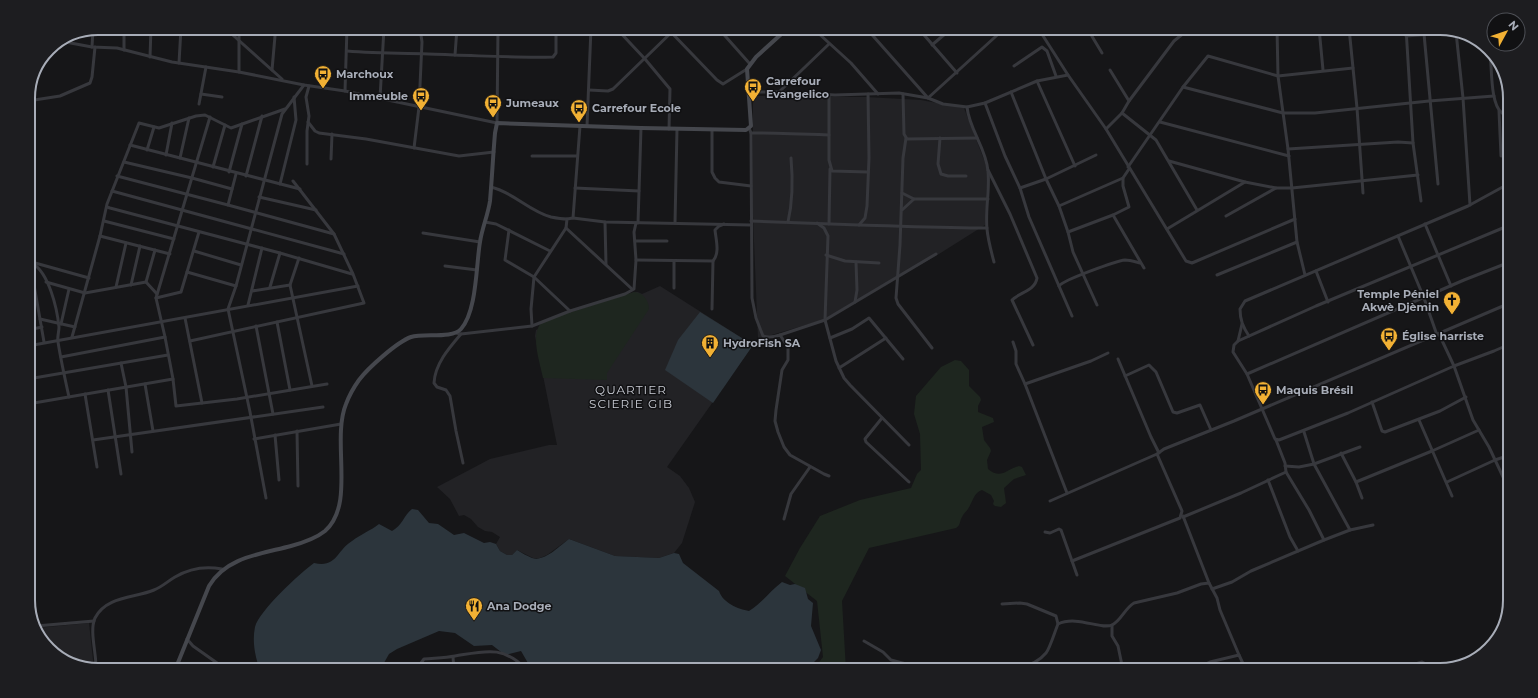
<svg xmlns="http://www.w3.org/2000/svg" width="1538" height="698" font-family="Montserrat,sans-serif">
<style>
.built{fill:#222225}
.green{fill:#1e261f}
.water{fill:#2c353c}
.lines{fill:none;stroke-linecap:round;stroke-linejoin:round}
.street{stroke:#37383d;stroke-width:3}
.secondary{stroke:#45474d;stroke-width:4}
.labels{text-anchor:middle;stroke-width:3;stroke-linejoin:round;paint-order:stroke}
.poi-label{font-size:11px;font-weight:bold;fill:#a8adb8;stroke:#111113;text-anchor:start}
.neighbourhood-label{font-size:12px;letter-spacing:1px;fill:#c9ccd4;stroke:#111113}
.rim{fill:none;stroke:#a8adb8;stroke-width:2}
</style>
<rect width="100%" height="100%" fill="#161618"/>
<g class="built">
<polygon points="753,96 866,97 921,100 964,108 988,170 985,225 939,254 823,320 758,339 753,217"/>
<polygon points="660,286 753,345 667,467 680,476 689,488 695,502 682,543 674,553 659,558 615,556 569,539 547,555 540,558 533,558 517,550 512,555 507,555 500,551 496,544 500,537 492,532 485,531 478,527 471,519 464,515 459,516 450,499 437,487 490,459 549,445 557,445 535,336 536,330 634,292 638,292 642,294"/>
<polygon points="89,623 94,669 71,665 42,643 37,628"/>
</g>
<g class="green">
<path d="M634,292C643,292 649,301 649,309L607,373V380L543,378C540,362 529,333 543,321Z"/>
<path d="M955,360L961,361L969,370V386L980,397L981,400L978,406V412L993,418L994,422L982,427L984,440L990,448L991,451L987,460L988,469C1001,480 1007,469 1019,466L1022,467L1026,475L1014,479L1004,488L1006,503L1001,507L995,506L993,504L994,501L991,495L982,490C974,492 972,503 968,509C966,512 963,514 962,517C959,522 961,525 956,528L869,548L842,601L846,670H813L823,657L817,601L785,576L800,548L820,516L860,500L911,488L917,474L921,470L920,434L914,414L916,396L941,367Z"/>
</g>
<g class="water">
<polygon points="700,312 753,345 713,403 665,370 678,340"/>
<path d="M412,509L418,510L429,523L438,524L454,535L464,533L484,543L490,542L496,544L500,551L507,555H512L517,550C522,553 527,556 532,558C545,562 559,546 569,539L615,556L659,558L674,553L679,554L683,563L719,591C723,603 738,609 749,611C762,603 770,591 782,582L790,585L795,584L805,588L808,599L813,603L811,626L821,650L818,658L806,670H532L521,651L505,655L492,645L474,646L455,633L439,631L397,649L389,654L380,670H260C255,657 252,641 255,627C259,611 300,573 314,563C337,568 336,551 352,541C361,534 370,531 379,524L392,531C402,526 404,515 412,509Z"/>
</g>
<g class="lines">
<g class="street">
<polyline points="124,28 124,50"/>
<polyline points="225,28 282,79"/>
<polyline points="616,28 645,59 670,89 669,129"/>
<polyline points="667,28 717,80 723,84 747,69"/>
<polyline points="718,28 750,64"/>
<polyline points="866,28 928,98 1005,28"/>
<polyline points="918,28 957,73"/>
<polyline points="1038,28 1068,75 1106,129 1186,261 1192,263 1295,219"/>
<polyline points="1087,28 1102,53"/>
<polyline points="1277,28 1278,76 1288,149 1297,242 1305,275"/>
<polyline points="1319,28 1323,70"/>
<polyline points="1349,28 1357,108 1363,193"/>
<polyline points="1370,28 1370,32"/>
<polyline points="1406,28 1413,143 1421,201"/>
<polyline points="817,32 851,63 878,94"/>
<polyline points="1456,32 1463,98 1470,205"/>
<polyline points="1424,34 1438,184"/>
<polyline points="1406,36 1460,32"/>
<polyline points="60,41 92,47 117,48 172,62 239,72 304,85 345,91 497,123 498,28"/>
<polyline points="932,45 952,28"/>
<polyline points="92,47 93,29"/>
<path d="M347,51C383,54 418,53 454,55C487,56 520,58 553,57L556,53V28"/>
<path d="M1490,52C1492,67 1490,104 1502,113L1510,114"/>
<polyline points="455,55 457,28"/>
<polyline points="150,57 151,28"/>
<polyline points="179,63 181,28"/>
<polyline points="1014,66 1042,47 1047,51 1056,76"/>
<polyline points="272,70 275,36"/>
<polyline points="1110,70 1129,101"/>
<polyline points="239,72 239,28"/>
<polyline points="1037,81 1075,166"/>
<polyline points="1183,87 1283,113 1315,113 1429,101 1494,96"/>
<polyline points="589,90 608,91 613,89 676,28"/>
<polyline points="345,91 347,28"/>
<polyline points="750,92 779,92 835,95 899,93 928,98 943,104 967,107 985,103 1037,81 1068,75"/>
<polyline points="779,92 829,44"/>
<polyline points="1011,92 1046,179 1059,206 1068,232 1073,252 1097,305"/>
<polyline points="201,94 222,97"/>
<polyline points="903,94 904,134 907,139 977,138"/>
<polyline points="829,95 829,160 832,171 868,172"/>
<polyline points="380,98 384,28"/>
<polyline points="28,101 60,96 90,83 92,77 95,47"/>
<polyline points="985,103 1005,156 1020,188 1029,217 1072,316"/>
<polyline points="199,104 206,67"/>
<path d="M967,107C969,129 986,148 988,171C990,190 985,210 987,229C988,240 991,251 994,262"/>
<polyline points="1499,111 1501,156"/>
<polyline points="1122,113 1156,140 1197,210"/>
<polyline points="210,117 156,298 165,337 173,379 176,406 237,399 327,384"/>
<polyline points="308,122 315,131 319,133 366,139 459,156 494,152"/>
<polyline points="1160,122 1289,156"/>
<polyline points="587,126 591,28"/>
<path d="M749,128L751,133L752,298L756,318L763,336C768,338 774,337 780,335L788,347V360L782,370L776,410L775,421L778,432L784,447L790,455L824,474L829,476"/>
<polyline points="1106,129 1122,113 1129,101 1174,41 1190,28"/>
<polyline points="712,130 712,172 715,178 719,182 751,186"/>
<path d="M751,133C777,133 803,134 829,135"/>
<polyline points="906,138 903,158 900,245 896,298 898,304 932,348"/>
<polyline points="940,138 938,164 941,174 948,176 966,176"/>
<polyline points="130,145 300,189"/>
<polyline points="414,148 419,107 422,42 420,28"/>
<polyline points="1288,149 1398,142 1413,143"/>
<polyline points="147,150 154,127"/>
<polyline points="166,155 172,123"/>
<polyline points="532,156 577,156"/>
<polyline points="180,158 189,118"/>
<polyline points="331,159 332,134"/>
<polyline points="1169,161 1245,182"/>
<polyline points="124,162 192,178 232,189"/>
<polyline points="307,164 307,131 309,116 306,97 309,86"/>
<polyline points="213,167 225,125"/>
<polyline points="1128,167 1183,87 1208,56 1278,76 1353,68"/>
<path d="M988,170L1010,214L1037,278C1035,291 1020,292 1012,300L1033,345"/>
<polyline points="229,172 242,124"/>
<polyline points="1510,174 1510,184"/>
<polyline points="117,176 228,205 334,234"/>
<polyline points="246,176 262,116"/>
<polyline points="280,184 296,120 294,97"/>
<path d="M491,187C513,192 529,211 551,217C556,218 562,219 567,219"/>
<polyline points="575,188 639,191"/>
<polyline points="1020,188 1046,179 1096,155"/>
<polyline points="112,191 344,254"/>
<polyline points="902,193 914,199 988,199"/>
<polyline points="259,197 316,210"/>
<polyline points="228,205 236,174"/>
<polyline points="1059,206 1123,178 1129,169"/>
<polyline points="107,207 110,208 280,253 352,274"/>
<polyline points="902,210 914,199"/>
<polyline points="1113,215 1144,268"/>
<polyline points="1226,216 1276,188"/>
<polyline points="573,218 605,222 751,225"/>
<polyline points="104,221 174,239"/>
<polyline points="751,221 859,225 865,218 867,206 869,158 868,94"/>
<polyline points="485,222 496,224 550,251"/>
<polyline points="605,222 606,264"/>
<path d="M788,222C793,200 793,180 791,158"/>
<polyline points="638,223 641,128"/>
<polyline points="675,223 677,129"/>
<polyline points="817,223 824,228 828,236 825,320 836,361 844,378 850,385 909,445"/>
<polyline points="829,224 830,169"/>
<polyline points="1425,224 1451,286"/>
<path d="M859,225C901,226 944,228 987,228"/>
<polyline points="1510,225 1316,306 1238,341 1234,345 1233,352 1247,374 1275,439 1279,440 1348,413 1454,366 1494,351 1510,344"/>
<polyline points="566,228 632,289"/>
<polyline points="1167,229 1245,182 1276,188 1292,188 1418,175"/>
<polyline points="509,230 505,260 534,277 570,311"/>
<polyline points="1068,232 1113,215 1129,207 1123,186 1123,178"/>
<polyline points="423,233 480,242"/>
<polyline points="100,236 170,254"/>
<polyline points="1398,236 1424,298 1437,335"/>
<polyline points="635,241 667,241"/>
<polyline points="194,251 241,265"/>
<polyline points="826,255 845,261 879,263"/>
<polyline points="299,258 290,285 312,386"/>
<path d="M636,260L713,261C720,253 716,240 715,230L719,226L724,224"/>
<polyline points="28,261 89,278"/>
<polyline points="674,261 674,288"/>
<polyline points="30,262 44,342"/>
<path d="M32,263C49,273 57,308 59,327C59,332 57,337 58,342C61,361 65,379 69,397"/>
<polyline points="445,266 477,270"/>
<polyline points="1316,271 1328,302"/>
<polyline points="187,272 236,286"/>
<polyline points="1217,275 1297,242"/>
<polyline points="46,282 85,293 146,282 157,294"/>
<polyline points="146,282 155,250"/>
<polyline points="131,285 140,246"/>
<path d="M1059,286C1063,280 1116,261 1125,260C1130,260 1136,262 1140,263"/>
<polyline points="116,287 126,243"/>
<polyline points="270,287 280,253"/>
<polyline points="252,291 290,285"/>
<polyline points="156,298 181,292 199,232"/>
<polyline points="855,302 857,290 856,262"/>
<polyline points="248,305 262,248"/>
<polyline points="712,309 713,261"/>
<polyline points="185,318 202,403"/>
<polyline points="40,319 75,327"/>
<polyline points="277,322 290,390"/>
<polyline points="61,324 69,289"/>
<polyline points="256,326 273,414"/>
<polyline points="532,326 531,309 534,277 566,228 567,219 573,218 580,126"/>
<polyline points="28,330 42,327"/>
<polyline points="456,333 461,334 532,326 570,311 625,294 634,289 636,260 634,232 636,223"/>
<path d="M461,334C449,348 435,364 434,383L437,387L446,390L450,396L456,431L463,463"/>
<polyline points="1439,334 1454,366 1473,420 1489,447 1504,479 1506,487"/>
<polyline points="780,335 825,320 936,254"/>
<path d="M1249,336C1243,327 1240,320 1240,309L1245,301L1468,206L1510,183"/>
<polyline points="72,337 100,236 107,204 139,123 159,128 196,116 205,115 231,128 285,109"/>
<polyline points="830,338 852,329 869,318 903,359"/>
<polyline points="190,341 364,303 353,274 334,234 293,181"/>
<polyline points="1238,341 1242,324"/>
<polyline points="1013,342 1016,351 1016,364 1025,384"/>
<polyline points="28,346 358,286"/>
<polyline points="61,357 165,337"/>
<polyline points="1118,359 1151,437 1159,453"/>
<polyline points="121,363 126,387 132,452"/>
<polyline points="839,368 886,338"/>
<polyline points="1247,374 1464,280 1510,262"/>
<polyline points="1125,376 1149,365 1156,372 1173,412 1177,413 1200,405 1211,430"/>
<polyline points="28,379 168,355"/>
<polyline points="145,384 153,431"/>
<polyline points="108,390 121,474"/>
<polyline points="85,394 97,467"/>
<polyline points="1372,402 1382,431 1385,432 1440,411 1466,397"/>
<polyline points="28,404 173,379"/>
<polyline points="882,418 865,439 866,442 909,482"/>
<polyline points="1419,420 1452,496"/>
<polyline points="297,431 298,486"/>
<polyline points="1304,432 1314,464 1360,447"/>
<polyline points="275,435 279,480"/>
<polyline points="254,439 341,424"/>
<polyline points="93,440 323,407"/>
<polyline points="1276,440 1285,463 1286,472 1309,510 1324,540"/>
<polyline points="1341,453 1356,482 1362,498"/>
<polyline points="1285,466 1299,467 1314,464 1350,530"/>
<polyline points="1268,480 1290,537 1298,551"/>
<polyline points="1356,482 1432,451 1479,430"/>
<polyline points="1447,482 1495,460 1510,455"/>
<polyline points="1067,493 1025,384 1091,361 1108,353"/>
<polyline points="266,498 250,412 228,309 236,286 282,114 304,85"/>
<polyline points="1050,501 1157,454 1164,449 1234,421 1510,303"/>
<polyline points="1183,516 1209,583"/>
<polyline points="1183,517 1241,493 1286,472"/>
<polyline points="784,519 791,494 810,467"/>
<polyline points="1045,532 1050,533 1059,529 1061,530 1077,575"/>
<polyline points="1072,561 1180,518 1182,511 1157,454"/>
<polyline points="1212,589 1232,582 1251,571 1324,540 1350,530 1373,525"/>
<polyline points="1002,604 1020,603 1027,604 1056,616 1058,624"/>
<polyline points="1112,625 1112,636 1118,646 1123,670"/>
<polyline points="36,626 94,621"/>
<polyline points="187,639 193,646 227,670"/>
<polyline points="864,641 883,652 891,660 910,665 921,670"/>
<polyline points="453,657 454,670"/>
<path d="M96,670C97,655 89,631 95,618C106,596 135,598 154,590C162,587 168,581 175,577C190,568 206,566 222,569"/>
<path d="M421,670V663L424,659C434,658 445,658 455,656C486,651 503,645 527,670"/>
<path d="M960,670C987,667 1026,677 1046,653C1050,648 1055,631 1058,624C1077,615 1101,630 1112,625C1121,621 1125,608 1134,603L1177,593L1201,584L1209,583L1217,598L1220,610L1239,655"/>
<polyline points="1193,670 1210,662 1239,655 1246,670"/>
<polyline points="1395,670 1422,662 1432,667 1433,670"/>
</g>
<path class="secondary" d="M175,670L209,586C226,557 261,554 291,546C302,543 315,539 325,531C356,504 331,441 346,404C349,396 354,387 359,380C368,368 397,342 411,337C424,333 452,339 461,329C477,311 476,265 480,242C482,228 488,215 490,201C492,178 493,156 495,133L497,123L641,128L746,130L751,126L747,69L756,57L788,28"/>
</g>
<defs>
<g id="bus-pin" transform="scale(0.9)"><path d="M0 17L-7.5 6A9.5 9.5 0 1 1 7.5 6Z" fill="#f2b134" stroke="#111113"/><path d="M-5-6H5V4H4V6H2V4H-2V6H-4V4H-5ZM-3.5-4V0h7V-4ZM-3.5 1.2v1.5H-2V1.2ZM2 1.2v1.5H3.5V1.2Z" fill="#111"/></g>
<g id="church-pin" transform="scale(0.9)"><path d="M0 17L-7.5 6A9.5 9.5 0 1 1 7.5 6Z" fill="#f2b134" stroke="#111113"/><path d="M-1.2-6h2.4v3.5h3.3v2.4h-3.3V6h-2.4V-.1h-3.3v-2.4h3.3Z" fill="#111"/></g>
<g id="building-pin" transform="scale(0.9)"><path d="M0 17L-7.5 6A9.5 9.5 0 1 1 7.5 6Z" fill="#f2b134" stroke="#111113"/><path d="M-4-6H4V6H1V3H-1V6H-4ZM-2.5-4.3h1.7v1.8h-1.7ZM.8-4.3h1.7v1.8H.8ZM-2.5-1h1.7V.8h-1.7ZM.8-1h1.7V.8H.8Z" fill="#111"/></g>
<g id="restaurant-pin" transform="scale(0.9)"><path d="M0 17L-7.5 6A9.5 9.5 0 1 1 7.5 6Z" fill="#f2b134" stroke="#111113"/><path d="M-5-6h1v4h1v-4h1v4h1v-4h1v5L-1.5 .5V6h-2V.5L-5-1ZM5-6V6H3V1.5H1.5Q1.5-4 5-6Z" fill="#111"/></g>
</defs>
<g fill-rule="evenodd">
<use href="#bus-pin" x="323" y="74"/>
<use href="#bus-pin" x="753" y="87"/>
<use href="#bus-pin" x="421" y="96"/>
<use href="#bus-pin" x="493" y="103"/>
<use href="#bus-pin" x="579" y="108"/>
<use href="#church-pin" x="1452" y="300"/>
<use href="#bus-pin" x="1389" y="336"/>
<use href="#building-pin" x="710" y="343"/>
<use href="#bus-pin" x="1263" y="390"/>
<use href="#restaurant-pin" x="474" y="606"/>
</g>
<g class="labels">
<g class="poi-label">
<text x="336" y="78">Marchoux</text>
<text x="766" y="85">Carrefour<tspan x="766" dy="13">Evangelico</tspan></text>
<text x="408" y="100" text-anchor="end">Immeuble</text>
<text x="506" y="107">Jumeaux</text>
<text x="592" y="112">Carrefour Ecole</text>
<text x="1439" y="298" text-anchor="end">Temple Péniel<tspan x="1439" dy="13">Akwè Djèmin</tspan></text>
<text x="1402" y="340">Église harriste</text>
<text x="723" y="347">HydroFish SA</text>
<text x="1276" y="394">Maquis Brésil</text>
<text x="487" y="610">Ana Dodge</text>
</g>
<g class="neighbourhood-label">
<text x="631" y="394">QUARTIER<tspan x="631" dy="14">SCIERIE GIB</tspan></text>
</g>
</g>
<path d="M0 0H1538V698H0ZM98 35H1440A63 63 0 0 1 1503 98V600A63 63 0 0 1 1440 663H98A63 63 0 0 1 35 600V98A63 63 0 0 1 98 35Z" fill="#1d1d20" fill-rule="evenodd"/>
<path class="rim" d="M98 35H1440A63 63 0 0 1 1503 98V600A63 63 0 0 1 1440 663H98A63 63 0 0 1 35 600V98A63 63 0 0 1 98 35Z"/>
<g transform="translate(1506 32) rotate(50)"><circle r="19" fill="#111113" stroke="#4d4f55"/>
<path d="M0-3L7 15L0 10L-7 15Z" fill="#f2b134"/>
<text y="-6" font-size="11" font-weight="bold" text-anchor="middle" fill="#a8adb8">N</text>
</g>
</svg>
